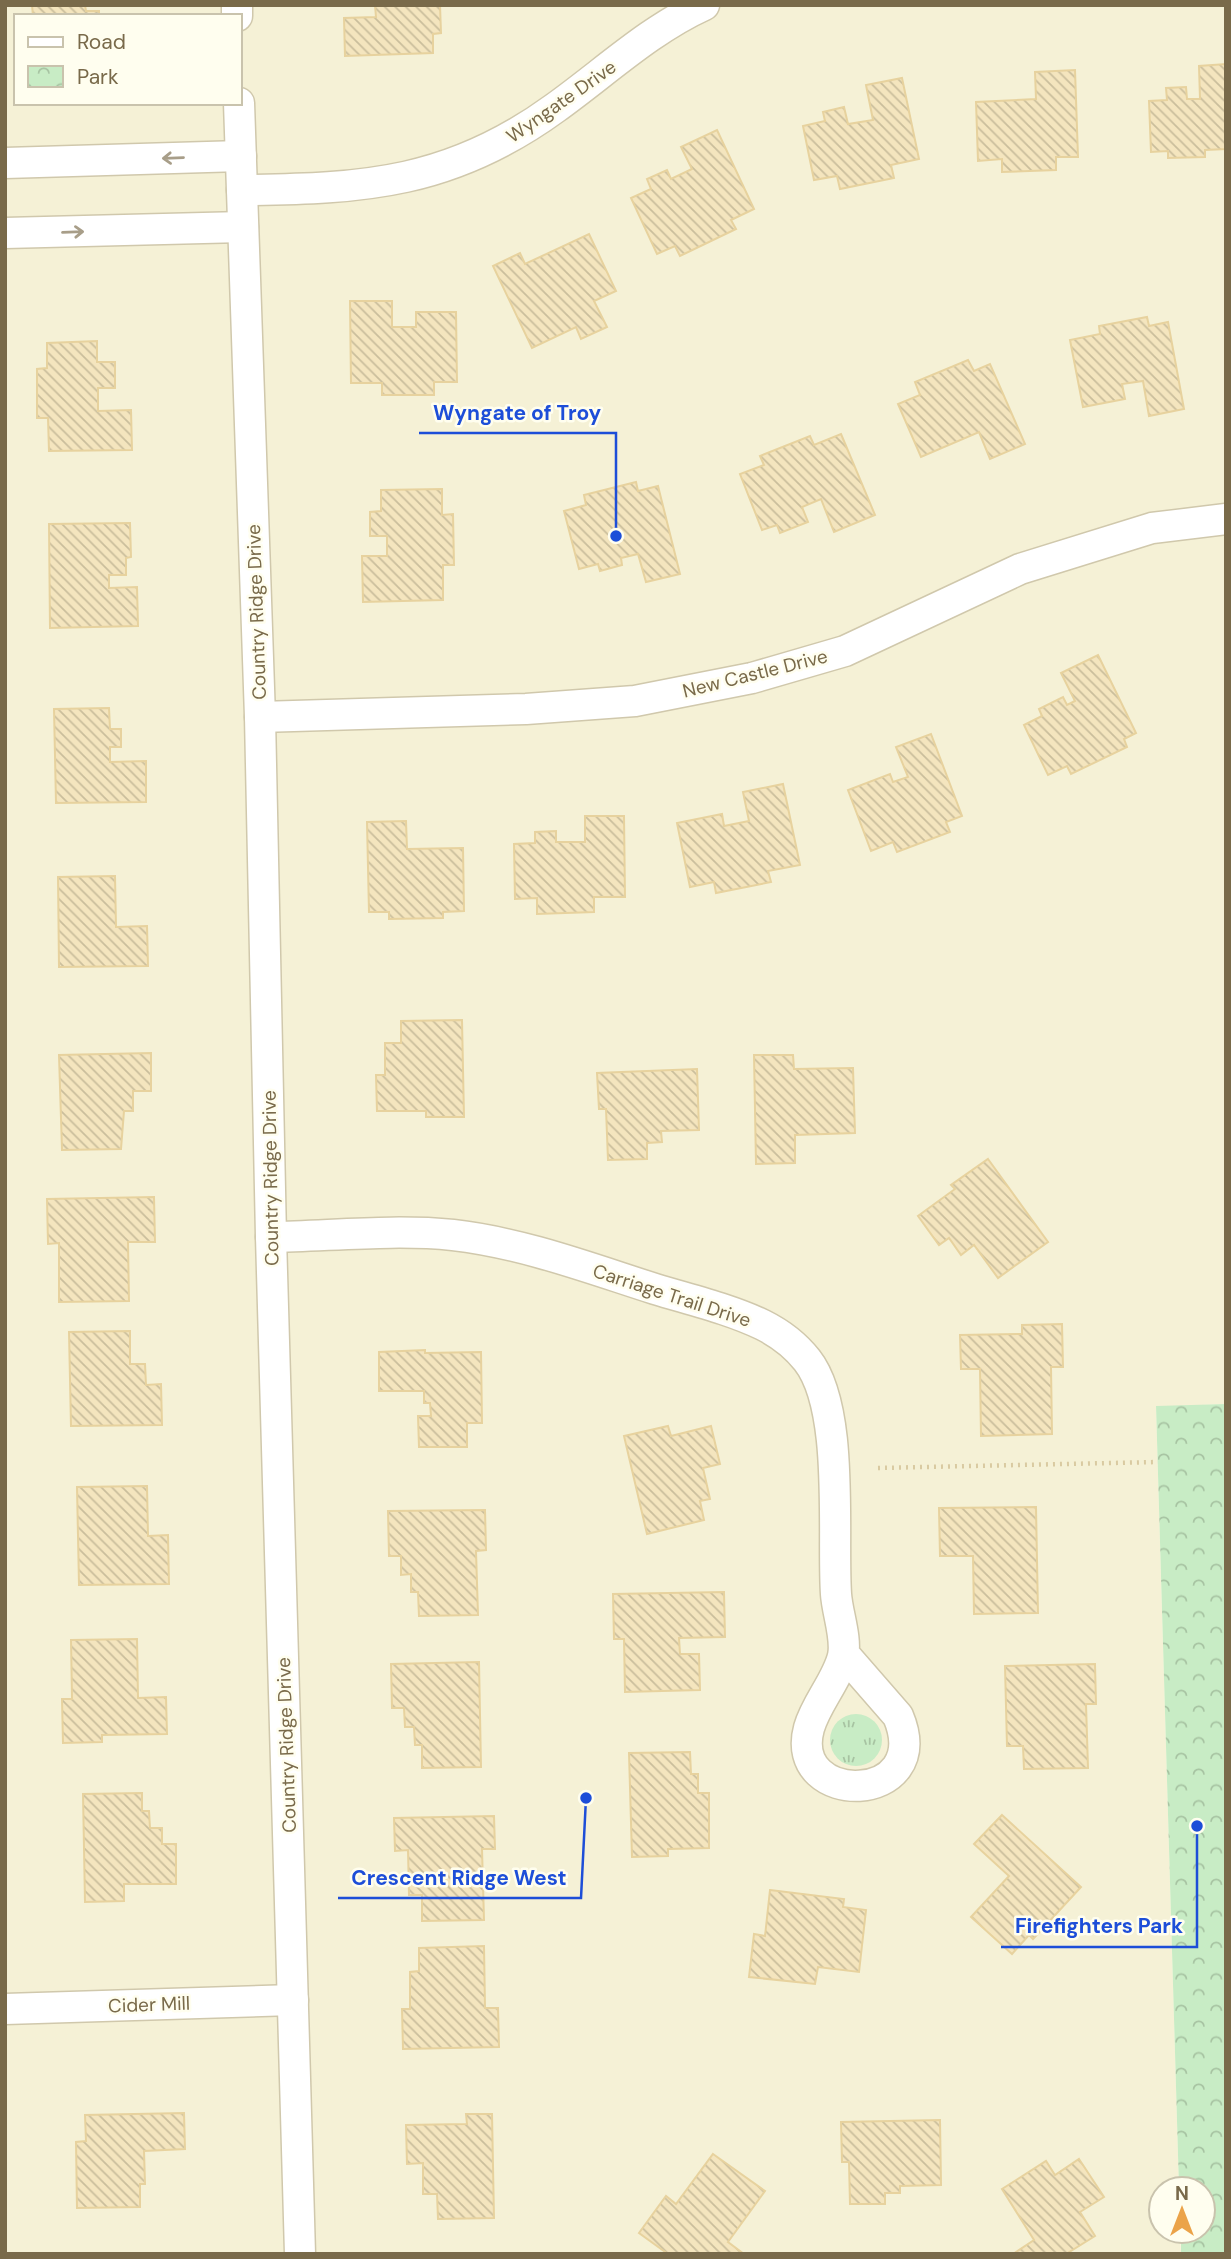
<svg xmlns="http://www.w3.org/2000/svg" width="1231" height="2259" font-family="'DM Sans',sans-serif">
<style>
.residential{fill:#f5f1d6;fill-rule:evenodd}
.grass{fill:url(#grass-tufts)}
.park{fill:url(#park-crowns)}
.building{fill:url(#building-back-hatch);stroke:#e7d29e;stroke-width:2}
.lines{fill:none;stroke-linecap:round;stroke-linejoin:round}
.minor-casing{stroke:#d0c8ac;stroke-width:33}
.path{stroke:#d9caa1;stroke-width:4.5;stroke-dasharray:2 5;stroke-linecap:butt}
.minor{stroke:#fff;stroke-width:30}
.oneway{stroke:#a89e89}
.labels{text-anchor:middle;stroke-width:5;stroke-linejoin:round;paint-order:stroke}
.street-label{font-size:19px;fill:#796a4a;stroke:#fffeef}
.leader{fill:none;stroke:#1d4ed8;stroke-width:2.5}
.callout-dot{fill:#1d4ed8;stroke:#fffeef;stroke-width:2.5}
.callout-label{font-size:21px;text-anchor:middle;font-weight:bold;fill:#1d4ed8;stroke:#fffeef;stroke-width:5;stroke-linejoin:round;paint-order:stroke}
</style>
<defs>
<pattern id="grass-tufts" width="24" height="20" patternUnits="userSpaceOnUse" patternTransform="scale(1.75)"><rect width="24" height="20" fill="#c8ecc5"/><path d="M3 7l-1-3M5 7V3M7 7l1-3M15 17l-1-3M17 17v-4M19 17l1-3" fill="none" stroke="#a7c3a2"/></pattern>
<pattern id="park-crowns" width="20" height="18" patternUnits="userSpaceOnUse" patternTransform="scale(1.75)"><rect width="20" height="18" fill="#c8ecc5"/><path d="M2 6a3 3 0 1 1 6 0M12 15a3 3 0 1 1 6 0" fill="none" stroke="#a7c3a2"/></pattern>
<pattern id="building-back-hatch" width="6" height="6" patternUnits="userSpaceOnUse" patternTransform="scale(1.75)"><rect width="6" height="6" fill="#f4e5be"/><path d="M-1 5l2 2M0 0l6 6M5-1l2 2" fill="none" stroke="#cabe9c"/></pattern>
</defs>
<rect width="100%" height="100%" fill="#fdfce8"/>
<path class="residential" d="M5,5H1226V1404L1156,1407L1179,2189H1161V2231H1180L1181,2254H5ZM16,16H240V103H16Z"/>
<circle class="grass" cx="856" cy="1740" r="26"/>
<polygon class="park" points="1226,1404 1226,2254 1181,2254 1181,2231 1203,2231 1203,2189 1179,2189 1156,1406"/>
<g class="building">
<polygon points="32,5 85,5 86,11 99,11 99,16 33,16"/>
<polygon points="375,5 440,5 441,33 433,34 433,53 345,56 344,18 376,17"/>
<polygon points="1226,64 1226,149 1205,150 1205,157 1168,158 1168,151 1151,152 1149,101 1167,100 1166,88 1186,87 1187,99 1200,99 1199,66"/>
<polygon points="1075,70 1078,157 1056,157 1056,170 1002,172 1002,159 978,161 976,102 1036,99 1035,72"/>
<polygon points="902,78 919,159 891,165 894,178 840,189 837,176 814,180 803,126 825,121 823,112 844,107 848,124 873,120 866,85"/>
<polygon points="717,130 754,209 731,220 736,229 680,256 675,246 657,254 631,198 651,189 647,179 667,170 671,179 692,169 681,147"/>
<polygon points="589,234 616,291 594,301 607,327 581,339 576,327 532,348 493,266 520,253 525,264"/>
<polygon points="350,301 392,301 392,327 416,327 416,312 456,312 457,382 434,382 434,395 382,395 382,383 351,383"/>
<polygon points="1147,317 1149,326 1168,322 1184,409 1149,416 1143,381 1122,384 1125,399 1083,407 1070,340 1100,334 1099,326"/>
<polygon points="97,341 97,362 115,362 115,388 98,388 98,411 131,410 132,450 49,451 48,418 37,418 37,369 47,368 47,343"/>
<polygon points="968,360 974,371 990,364 1025,444 990,459 979,432 921,457 898,404 920,395 915,382"/>
<polygon points="841,434 875,515 834,532 821,499 802,507 808,522 780,533 777,525 762,530 740,474 764,465 760,456 810,436 814,445"/>
<polygon points="636,482 638,491 658,486 680,574 646,582 638,554 621,558 622,565 600,571 598,564 579,569 564,511 586,505 584,495"/>
<polygon points="442,489 442,515 453,514 454,565 443,565 443,600 363,602 362,556 387,556 387,536 370,536 370,512 381,511 381,490"/>
<polygon points="130,523 131,557 126,558 126,575 109,575 109,588 137,587 138,626 50,628 49,524"/>
<polygon points="1098,655 1136,733 1124,739 1127,747 1071,774 1067,766 1048,775 1024,725 1042,716 1039,709 1063,697 1067,705 1075,701 1061,673"/>
<polygon points="109,708 110,729 121,729 121,747 110,747 110,762 146,761 146,802 56,803 54,709"/>
<polygon points="931,734 962,816 946,822 950,832 897,852 893,842 871,851 848,790 890,774 893,782 908,777 896,747"/>
<polygon points="783,784 800,865 768,871 771,882 716,893 714,882 690,887 677,823 722,814 724,826 749,821 743,792"/>
<polygon points="585,816 624,816 625,897 594,897 594,912 537,914 537,898 515,899 514,844 535,843 535,832 556,831 556,842 585,842"/>
<polygon points="406,821 407,849 463,848 464,911 443,912 443,918 389,919 389,912 369,912 367,822"/>
<polygon points="115,876 116,927 147,926 148,966 59,967 58,877"/>
<polygon points="462,1020 464,1117 426,1117 426,1111 377,1111 376,1075 385,1075 385,1043 401,1043 401,1021"/>
<polygon points="151,1053 151,1091 133,1091 133,1111 124,1111 121,1149 62,1150 59,1055"/>
<polygon points="754,1055 793,1055 794,1069 853,1068 855,1133 795,1135 795,1163 756,1164"/>
<polygon points="697,1069 699,1130 661,1131 662,1142 647,1143 647,1159 608,1160 606,1109 599,1109 597,1073"/>
<polygon points="988,1159 1048,1242 998,1278 974,1245 961,1255 949,1238 939,1245 918,1216 955,1189 951,1185"/>
<polygon points="154,1197 155,1242 128,1242 129,1301 59,1302 59,1243 48,1244 47,1199"/>
<polygon points="1062,1324 1063,1367 1051,1367 1052,1434 981,1436 980,1369 961,1369 960,1335 1022,1334 1022,1325"/>
<polygon points="130,1331 130,1364 145,1364 146,1385 161,1384 162,1425 71,1426 69,1332"/>
<polygon points="425,1350 425,1353 481,1352 482,1423 467,1423 467,1447 419,1447 418,1416 431,1416 430,1403 424,1403 424,1391 379,1391 379,1352"/>
<polygon points="668,1426 671,1436 711,1426 720,1464 703,1468 710,1499 700,1501 704,1520 647,1534 624,1436"/>
<polygon points="147,1486 148,1536 168,1535 169,1584 79,1585 77,1487"/>
<polygon points="1036,1507 1038,1613 974,1614 973,1556 940,1556 939,1508"/>
<polygon points="485,1510 486,1550 476,1551 478,1615 419,1616 418,1592 411,1592 411,1574 401,1575 401,1556 389,1556 388,1511"/>
<polygon points="724,1592 725,1637 679,1638 680,1654 699,1654 700,1690 625,1692 624,1639 614,1639 613,1594"/>
<polygon points="137,1639 138,1698 166,1697 167,1734 102,1735 102,1742 63,1743 62,1699 72,1699 71,1640"/>
<polygon points="479,1662 481,1767 422,1768 422,1745 415,1745 414,1727 405,1727 404,1708 392,1708 391,1664"/>
<polygon points="1095,1664 1096,1704 1086,1704 1088,1768 1024,1769 1023,1746 1007,1746 1005,1666"/>
<polygon points="690,1752 691,1774 698,1774 698,1793 709,1793 709,1848 668,1849 668,1856 632,1857 629,1753"/>
<polygon points="142,1793 142,1811 149,1811 150,1828 162,1828 162,1844 176,1844 176,1884 124,1884 124,1901 85,1902 83,1794"/>
<polygon points="1002,1815 1081,1887 1033,1939 1029,1935 1012,1954 971,1917 1009,1876 974,1844"/>
<polygon points="494,1816 495,1849 482,1849 484,1920 422,1921 422,1895 409,1895 408,1850 395,1851 394,1818"/>
<polygon points="770,1890 844,1899 843,1907 866,1910 859,1972 818,1967 815,1984 749,1977 754,1934 765,1936"/>
<polygon points="484,1946 485,2008 498,2008 499,2047 403,2049 402,2009 410,2009 410,1972 419,1971 419,1948"/>
<polygon points="184,2113 185,2149 144,2151 145,2184 140,2184 140,2207 77,2208 76,2142 86,2141 85,2115"/>
<polygon points="466,2114 492,2114 494,2218 438,2219 437,2194 423,2194 423,2163 407,2164 406,2125 467,2124"/>
<polygon points="940,2120 941,2185 900,2186 900,2193 885,2193 885,2204 850,2204 849,2162 842,2162 841,2122"/>
<polygon points="713,2154 765,2191 728,2242 744,2254 668,2254 639,2233 666,2196 676,2204"/>
<polygon points="1079,2159 1104,2197 1080,2212 1095,2236 1066,2254 1013,2254 1034,2240 1002,2189 1046,2161 1055,2175"/>
</g>
<g class="lines">
<g class="minor-casing">
<g id="minor">
<polyline points="237,5 237,16"/>
<polyline points="239,103 260,717 271,1237 300,2254"/>
<polyline points="5,163 241,156"/>
<path d="M242,190C365,189 452,183 555,108C604,73 649,30 704,5"/>
<polyline points="5,233 243,227"/>
<polyline points="260,717 526,709 635,701 752,678 845,651 1020,569 1152,528 1226,519"/>
<path d="M271,1237C331,1236 393,1229 453,1235C523,1243 589,1268 655,1289C691,1300 730,1309 763,1325C779,1333 796,1346 807,1360C845,1408 832,1533 836,1594C837,1612 847,1638 843,1656C837,1681 816,1703 809,1728C787,1808 936,1806 898,1716L844,1654"/>
<polyline points="5,2009 293,2000"/>
</g>
</g>
<polyline class="path" points="878,1468 1158,1462"/>
<use href="#minor" class="minor"/>
</g>
<defs><path id="oneway-shaft" d="M-6 0H5M1.5-3L5.5 0L1.5 3" fill="none" stroke-width="1.6" stroke-linecap="round" stroke-linejoin="round" transform="scale(1.75)"/></defs>
<g class="oneway">
<use href="#oneway-shaft" transform="translate(173 158) rotate(178)"/>
<use href="#oneway-shaft" transform="translate(73 232) rotate(-2)"/>
</g>
<g class="labels">
<g class="street-label">
<text transform="translate(561 101) rotate(-35)" y="7">Wyngate Drive</text>
<text transform="translate(256 612) rotate(-92)" y="7">Country Ridge Drive</text>
<text transform="translate(755 673) rotate(-14)" y="7">New Castle Drive</text>
<text transform="translate(270 1178) rotate(-91)" y="7">Country Ridge Drive</text>
<text transform="translate(672 1295) rotate(18)" y="7">Carriage Trail Drive</text>
<text transform="translate(286 1745) rotate(-92)" y="7">Country Ridge Drive</text>
<text transform="translate(149 2004) rotate(-2)" y="7">Cider Mill</text>
</g>
</g>
<path class="leader" d="M616 536L616 433H419M586 1798L581 1898H338M1197 1826L1197 1947H1001"/>
<g class="callout-dot">
<circle cx="616" cy="536" r="7"/>
<circle cx="586" cy="1798" r="7"/>
<circle cx="1197" cy="1826" r="7"/>
</g>
<g class="callout-label">
<text x="517" y="420">Wyngate of Troy</text>
<text x="459" y="1885">Crescent Ridge West</text>
<text x="1099" y="1933">Firefighters Park</text>
</g>
<rect width="1231" height="2259" fill="none" stroke="#796a4a" stroke-width="14"/>
<rect x="14" y="14" width="228" height="91" fill="#fffeef" stroke="#c9c3ad" stroke-width="2"/>
<rect x="28" y="37" width="35" height="10" fill="#ffffff" stroke="#c9c3ad" stroke-width="2"/>
<text x="77" y="49" font-size="21" fill="#796a4a">Road</text>
<rect x="28" y="66" width="35" height="21" fill="url(#park-crowns)" stroke="#c9c3ad" stroke-width="2"/>
<text x="77" y="84" font-size="21" fill="#796a4a">Park</text>
<g transform="translate(1182 2210)"><circle r="33" fill="#fffeef" stroke="#c9c3ad" stroke-width="2"/>
<path d="M0-5L12 26L0 18L-12 26Z" fill="#eba349"/>
<text y="-10" font-size="19" font-weight="bold" text-anchor="middle" fill="#796a4a">N</text>
</g>
</svg>
